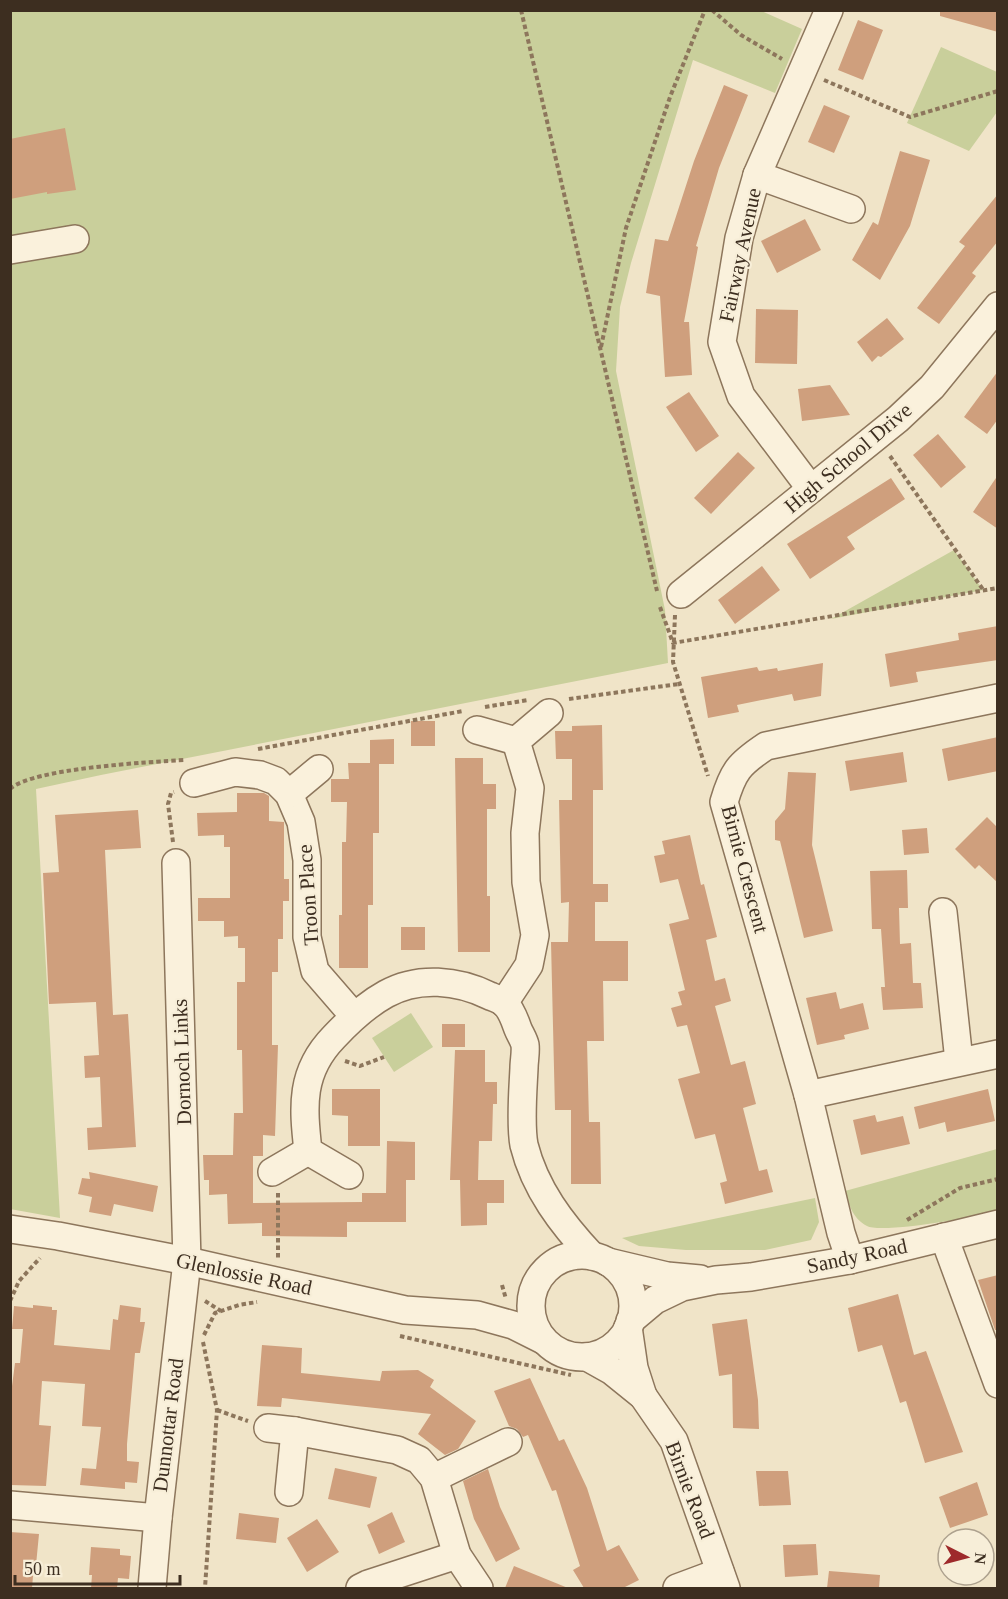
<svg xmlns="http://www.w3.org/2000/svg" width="1008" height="1599" font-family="'Times New Roman',serif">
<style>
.green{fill:#c9cf9b}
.building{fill:#cf9f7d}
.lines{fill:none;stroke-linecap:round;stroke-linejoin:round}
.minor-casing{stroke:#8d765c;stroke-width:30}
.path{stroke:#8d765c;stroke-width:4;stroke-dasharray:4.5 3;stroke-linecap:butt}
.minor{stroke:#faf1dc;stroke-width:27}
.labels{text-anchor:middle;stroke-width:4.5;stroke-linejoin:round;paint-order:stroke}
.street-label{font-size:21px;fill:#3d2e20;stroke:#f7eed8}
</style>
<rect width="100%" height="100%" fill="#f0e4c8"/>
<g class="green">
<polygon points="759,10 802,29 775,93 693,60 631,263 620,307 616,371 665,610 668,663 101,775 36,789 60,1218 10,1209 10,11"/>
<polygon points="941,47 997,72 997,112 969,151 907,123"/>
<polygon points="954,550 983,590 831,619"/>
<polygon points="411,1013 433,1047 394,1072 372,1038"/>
<path d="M997,1149V1212C976,1217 881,1234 867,1226C852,1218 850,1206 845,1191Z"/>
<polygon points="815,1198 819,1222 811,1240 765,1250 686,1250 639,1246 622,1238"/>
</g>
<g class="building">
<polygon points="940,10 998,10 998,32 940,16"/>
<polygon points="858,20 883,30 863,80 838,70"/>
<polygon points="724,85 748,95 719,168 696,246 698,247 684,322 689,322 692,375 665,377 660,296 646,293 655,239 668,241 694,161"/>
<polygon points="824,105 850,116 834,153 808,142"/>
<polygon points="65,128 76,190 47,194 47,192 10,199 10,139"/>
<polygon points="900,151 930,160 910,226 880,280 852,260 873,222 878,225"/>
<polygon points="998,194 998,241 972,273 976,276 939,324 917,308 965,246 959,242"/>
<polygon points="805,219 821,250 777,273 761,241"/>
<polygon points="756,309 798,310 797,364 755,363"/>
<polygon points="887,318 904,339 881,357 878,356 872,362 857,342"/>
<polygon points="998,371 998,419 987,434 964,417"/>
<polygon points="830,385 850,415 802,421 798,389"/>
<polygon points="689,392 719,436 696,452 666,407"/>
<polygon points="938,434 966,467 941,488 913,455"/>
<polygon points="738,452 755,468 711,514 694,498"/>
<polygon points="998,475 998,529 973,512"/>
<polygon points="891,478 905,499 847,537 855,549 810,579 787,544"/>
<polygon points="762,566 780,590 735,624 718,600"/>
<polygon points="998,626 998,660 916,672 918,682 890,687 885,654 959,640 958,633"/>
<polygon points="823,663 821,696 794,701 792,694 737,705 739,712 708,718 701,677 757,667 759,671 777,668 778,671"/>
<rect x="411" y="721" width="24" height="25"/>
<polygon points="602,725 603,790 593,790 593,884 608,884 608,902 595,902 595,941 628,941 628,981 603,981 604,1041 587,1041 589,1122 600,1122 601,1184 571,1184 571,1110 555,1110 551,942 568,942 569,902 561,903 559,800 572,800 572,759 556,759 555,731 572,731 572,726"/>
<polygon points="998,737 998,771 948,781 942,749"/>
<polygon points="394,739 394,764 379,764 379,833 373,833 373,905 368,905 368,968 339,968 339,915 342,915 342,842 346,842 347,802 331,802 331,779 349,779 348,763 370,763 370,740"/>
<polygon points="903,752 907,782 850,791 845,761"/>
<polygon points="455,758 483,758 483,784 496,784 496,809 487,809 487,896 490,896 490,952 458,952"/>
<polygon points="788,772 816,773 812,845 833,931 804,938 780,841 775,840 775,821 785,809"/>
<polygon points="237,793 264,793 269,796 269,821 284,822 284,879 289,879 289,901 283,901 283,939 278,939 278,972 272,972 272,1045 278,1045 275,1136 263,1135 263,1156 253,1156 253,1203 362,1202 362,1193 386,1193 387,1141 415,1142 415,1180 406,1180 406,1222 347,1222 347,1237 262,1236 262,1223 228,1224 227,1194 209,1195 209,1180 204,1180 203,1155 233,1155 234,1113 243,1113 242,1050 237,1050 237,982 245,982 245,948 238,948 238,936 224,937 224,921 198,921 198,898 230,898 230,847 224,847 224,835 198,836 197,813 237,812"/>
<polygon points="138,810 141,848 105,850 113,1015 128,1014 136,1147 88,1150 87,1128 102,1127 100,1077 85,1078 84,1056 99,1055 96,1002 49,1004 43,873 59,872 55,815"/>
<polygon points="987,817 998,828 998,883 979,865 975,869 955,849"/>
<polygon points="927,828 929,853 904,855 902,830"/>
<polygon points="690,835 701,885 704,884 717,937 706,940 715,981 725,978 731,1001 715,1006 731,1065 745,1061 756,1104 743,1108 759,1171 767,1169 773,1192 725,1204 720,1183 727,1181 715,1134 695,1139 678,1079 700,1073 687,1025 677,1027 671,1008 682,1005 678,992 685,990 669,924 689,919 678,879 660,883 654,856 665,854 662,841"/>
<polygon points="907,870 908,908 899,908 900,944 911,943 913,983 921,983 923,1008 883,1010 881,987 885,987 881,929 872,929 870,871"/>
<rect x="401" y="927" width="24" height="23"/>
<polygon points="836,992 840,1009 863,1003 869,1029 844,1035 845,1039 817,1045 806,998"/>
<rect x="442" y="1024" width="23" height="23"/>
<polygon points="455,1050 485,1050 485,1082 497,1082 497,1104 493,1104 492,1141 479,1141 478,1180 504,1180 504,1203 487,1203 487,1225 461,1226 460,1180 450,1180"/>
<polygon points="332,1089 380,1089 380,1146 348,1146 348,1116 332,1115"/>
<polygon points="988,1089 995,1121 947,1132 945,1122 919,1129 914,1107"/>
<polygon points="875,1115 877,1122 903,1116 910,1144 861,1155 853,1120"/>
<polygon points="89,1172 158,1186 153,1212 114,1204 111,1216 89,1212 92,1197 78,1194 82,1178 90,1179"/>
<polygon points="998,1275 998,1330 995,1330 978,1280"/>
<polygon points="898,1294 914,1355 926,1351 963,1452 925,1463 906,1401 900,1403 882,1345 858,1352 848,1308"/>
<polygon points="33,1305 52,1307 52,1310 57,1310 54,1345 110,1350 113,1319 118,1320 120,1305 141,1308 140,1322 145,1322 140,1353 135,1353 127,1444 127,1461 139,1462 137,1483 125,1482 125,1489 80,1485 82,1468 96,1469 101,1427 82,1426 85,1384 42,1381 39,1425 51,1426 46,1486 10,1485 12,1386 15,1363 20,1363 23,1329 12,1329 14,1306 33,1308"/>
<polygon points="747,1319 758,1400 759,1429 733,1428 732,1374 719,1376 712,1324"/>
<polygon points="262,1345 302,1348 301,1373 380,1381 382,1371 418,1370 434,1380 430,1387 476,1421 458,1449 445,1455 418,1434 431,1414 282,1398 281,1407 257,1406"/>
<polygon points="530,1378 559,1441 564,1439 587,1488 607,1551 619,1545 639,1580 623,1588 584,1588 573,1570 580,1566 556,1490 552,1491 528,1435 523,1437 517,1429 509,1426 494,1391"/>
<polygon points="335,1468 377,1477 370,1508 328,1499"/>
<polygon points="488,1469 500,1507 520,1549 496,1562 474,1519 463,1481"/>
<polygon points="756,1471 788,1471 791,1505 759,1506"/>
<polygon points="977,1482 988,1515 950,1528 939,1497"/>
<polygon points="392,1512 405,1542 379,1554 367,1525"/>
<polygon points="239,1513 279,1518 276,1543 236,1539"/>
<polygon points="317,1519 339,1552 307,1572 287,1538"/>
<polygon points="10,1532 39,1534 36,1565 34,1564 32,1588 10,1588"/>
<polygon points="816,1544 818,1575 785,1577 783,1545"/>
<polygon points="91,1547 120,1549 120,1555 131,1556 129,1579 118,1578 117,1588 91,1588 92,1575 89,1575"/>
<polygon points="514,1566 568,1588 505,1588"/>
<polygon points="829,1571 880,1575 879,1588 827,1588"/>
</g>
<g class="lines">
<g class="minor-casing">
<g id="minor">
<polyline points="757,175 851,209"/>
<polyline points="10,250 75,239"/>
<polyline points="811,489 741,396 722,342 739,238 757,175 829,10"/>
<polyline points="681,594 898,419 932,387 998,306"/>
<polyline points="477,730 516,741"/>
<polyline points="194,783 235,772 260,775 276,781 289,794 301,822 307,860 307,937 315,971 354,1016"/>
<polyline points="289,794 319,769"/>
<polyline points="943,912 959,1061"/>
<polyline points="504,1003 529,965 535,935 526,882 525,833 530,788 516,741 549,713"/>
<polyline points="808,1095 998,1054"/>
<polyline points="272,1172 308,1151"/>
<path d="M349,1175L308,1151C303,1106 300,1072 334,1037C349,1021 366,1005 386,994C418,976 458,980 490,996C495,998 502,1000 506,1005C512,1011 515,1021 518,1029C520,1034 524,1040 525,1045C526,1052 524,1061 524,1068C523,1090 520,1124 524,1145C535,1189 562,1224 592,1256"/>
<polyline points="10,1229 58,1236 187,1261 405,1310 477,1315 513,1325 543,1340"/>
<polyline points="944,1237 998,1384"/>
<circle cx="582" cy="1306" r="51"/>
<path d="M850,1260L841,1233L808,1095L724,802C733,771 739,764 766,746L998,698"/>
<polyline points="608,1262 667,1276 700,1279"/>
<polyline points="630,1321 655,1300 682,1287 716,1280 751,1277 850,1260 998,1224"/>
<polyline points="628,1327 634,1368 643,1396"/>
<polyline points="587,1357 612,1371 643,1396 674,1441 726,1588"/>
<polyline points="268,1428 295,1431 397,1450 419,1460 434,1478 457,1555 479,1588"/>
<polyline points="434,1478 508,1442"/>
<polyline points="289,1492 295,1431"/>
<polyline points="10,1505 158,1518"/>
<polyline points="152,1588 158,1518 187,1261 176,863"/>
<polyline points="360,1588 368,1584 457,1555"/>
<polyline points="677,1588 720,1572"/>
</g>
</g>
<g class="path">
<polyline points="521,10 657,591"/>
<polyline points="712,10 741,35 782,59"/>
<polyline points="824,80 910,117 998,91"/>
<polyline points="601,347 626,228 670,97 705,10"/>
<polyline points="890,456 984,591"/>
<polyline points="660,607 673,643 998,588"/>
<polyline points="675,615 673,662 708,776"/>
<polyline points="569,699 679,684"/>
<polyline points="485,707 528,700"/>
<polyline points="258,749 463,711"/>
<path d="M10,789C33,768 150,762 185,760"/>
<polyline points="173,842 168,804 171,793 174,792"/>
<polyline points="345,1061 360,1066 384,1057"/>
<polyline points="278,1193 278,1258"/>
<polyline points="907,1220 960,1188 998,1179"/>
<polyline points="502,1285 506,1299"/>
<polyline points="10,1301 19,1281 40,1258"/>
<polyline points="205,1301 221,1311"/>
<polyline points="204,1335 215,1313 239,1305 257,1302"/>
<polyline points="400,1336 571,1375"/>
<polyline points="203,1342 217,1410 205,1588"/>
<polyline points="217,1410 248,1421"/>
</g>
<use href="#minor" class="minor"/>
</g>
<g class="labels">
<g class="street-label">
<text transform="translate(740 255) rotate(-78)" y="7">Fairway Avenue</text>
<text transform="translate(848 458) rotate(-40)" y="7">High School Drive</text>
<text transform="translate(745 869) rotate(75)" y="7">Birnie Crescent</text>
<text transform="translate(308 895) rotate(-94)" y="7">Troon Place</text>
<text transform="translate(182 1062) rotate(-92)" y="7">Dornoch Links</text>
<text transform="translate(857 1256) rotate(-12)" y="7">Sandy Road</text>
<text transform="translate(244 1274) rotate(12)" y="7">Glenlossie Road</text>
<text transform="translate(168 1425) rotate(-83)" y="7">Dunnottar Road</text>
<text transform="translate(690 1490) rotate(69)" y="7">Birnie Road</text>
</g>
</g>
<rect width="1008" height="1599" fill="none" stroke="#3d2e20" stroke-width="24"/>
<g transform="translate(966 1557) rotate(96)"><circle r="28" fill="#f7eed8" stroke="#ada18e" stroke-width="1.5"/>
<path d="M0-4.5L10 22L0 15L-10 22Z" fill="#9e2a2b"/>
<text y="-9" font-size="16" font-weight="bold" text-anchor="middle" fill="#3d2e20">N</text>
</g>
<path d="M15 1575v9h165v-9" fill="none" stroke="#3d2e20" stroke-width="3"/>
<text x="24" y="1575" font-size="18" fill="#3d2e20" stroke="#f7eed8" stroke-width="4.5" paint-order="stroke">50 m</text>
</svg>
